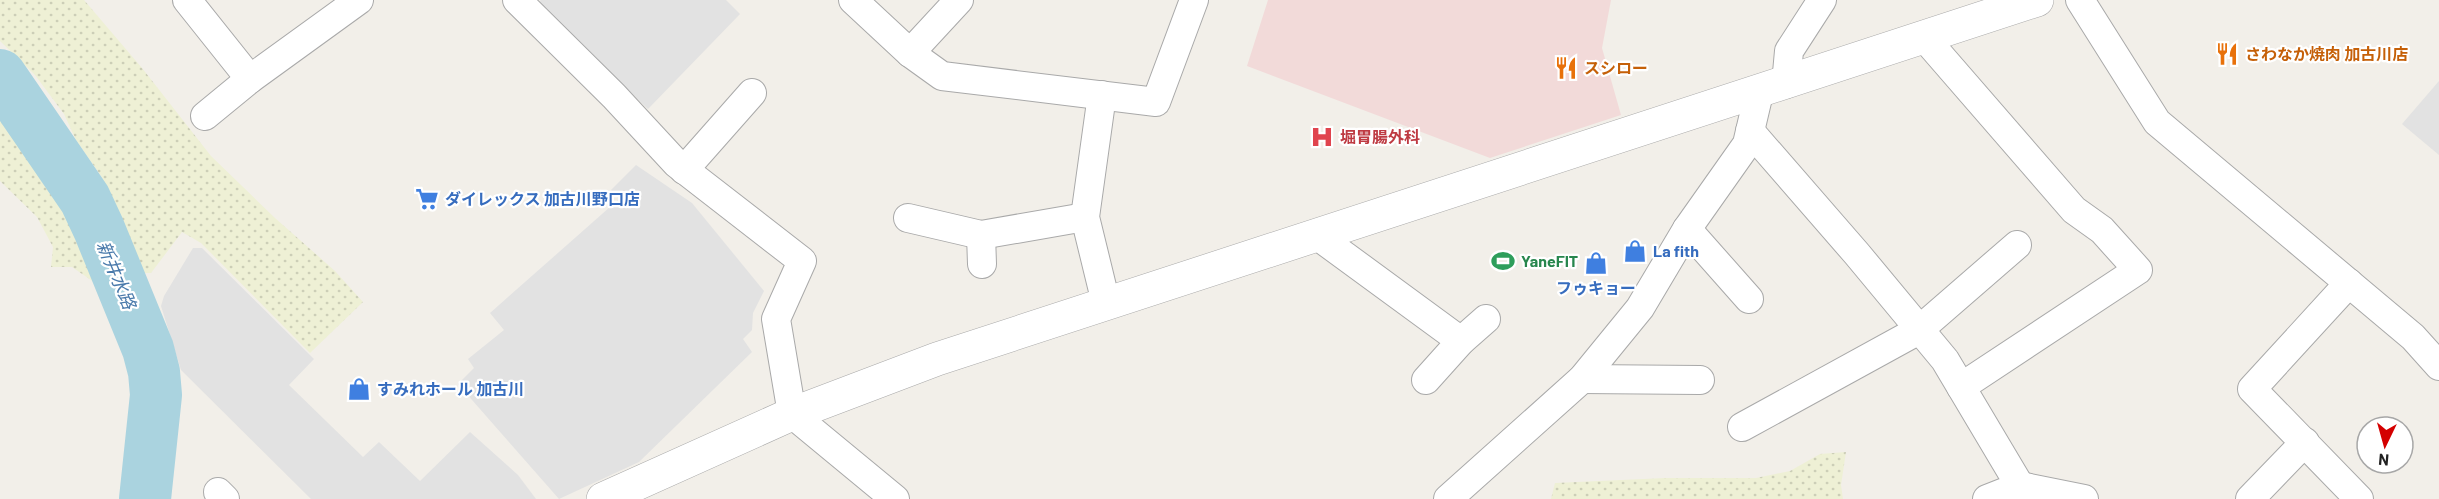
<svg xmlns="http://www.w3.org/2000/svg" width="2439" height="499" font-family="Barlow,'Noto Sans JP',sans-serif">
<style>
.commercial{fill:#f2dad9}
.farmland{fill:url(#farmland-dots)}
.parking{fill:#e2e2e2}
.lines{fill:none;stroke-linecap:round;stroke-linejoin:round}
.river{stroke:#aad3df;stroke-width:52}
.minor-casing{stroke:#a9a9a9;stroke-width:30}
.tertiary-casing{stroke:#a9a9a9;stroke-width:34}
.minor{stroke:#fff;stroke-width:28}
.tertiary{stroke:#fff;stroke-width:33}
.labels{text-anchor:middle;stroke-width:4.5;stroke-linejoin:round;paint-order:stroke}
.food-label{font-size:16px;font-weight:bold;fill:#c56008;stroke:#fff;text-anchor:start}
.health-label{font-size:16px;font-weight:bold;fill:#be3a42;stroke:#fff;text-anchor:start}
.shop-label{font-size:16px;font-weight:bold;fill:#366cbe;stroke:#fff;text-anchor:start}
.leisure-label{font-size:16px;font-weight:bold;fill:#27864d;stroke:#fff;text-anchor:start}
.water-label{font-size:18px;font-style:italic;fill:#4a7aab;stroke:#fff}
</style>
<defs>
<pattern id="farmland-dots" width="8" height="8" patternUnits="userSpaceOnUse" patternTransform="scale(1.5)"><rect width="8" height="8" fill="#eef0d5"/><path d="M2 2h.1M6 6h.1" fill="none" stroke="#ccceb7" stroke-width="1.8" stroke-linecap="round"/></pattern>
</defs>
<rect width="100%" height="100%" fill="#f2efe9"/>
<polygon class="commercial" points="1268,0 1611,0 1602,48 1621,115 1490,158 1247,66"/>
<g class="farmland">
<polygon points="0,0 84,0 142,68 211,156 275,218 335,271 363,302 310,353 201,243 182,232 151,273 135,273 101,176 76,140 64,114 35,75 0,41"/>
<polygon points="0,86 78,199 116,283 104,289 72,267 51,267 53,247 37,217 0,181"/>
<polygon points="1846,452 1841,485 1843,499 1551,499 1555,483 1665,478 1756,478 1790,471 1820,454"/>
</g>
<g class="parking">
<polygon points="541,0 726,0 740,14 648,109 537,3"/>
<polygon points="2439,81 2439,155 2402,124"/>
<polygon points="636,165 692,203 764,291 753,313 752,330 743,339 752,352 639,462 559,499 458,384 474,368 468,359 504,330 490,313 619,199 611,190"/>
<polygon points="193,248 202,248 314,359 289,385 363,457 379,442 420,481 470,432 518,475 536,499 311,499 181,370 161,306 164,296"/>
</g>
<g class="lines">
<polyline class="river" points="0,75 85,199 99,229 148,349 154,372 156,395 145,499"/>
<g class="minor-casing">
<g id="minor">
<polyline points="187,0 250,79"/>
<polyline points="517,0 614,96 677,164 802,261 776,319 792,414 895,499"/>
<polyline points="853,0 910,53 942,76 1156,102 1194,0"/>
<polyline points="2080,0 2157,122 2413,337 2439,366"/>
<polyline points="1923,36 2074,210 2102,230 2138,270 1961,387"/>
<polyline points="910,53 959,0"/>
<polyline points="1786,84 1789,51 1822,0"/>
<polyline points="1102,95 1085,217 1106,303"/>
<polyline points="205,116 250,79 359,0"/>
<polyline points="1750,131 1857,254 1945,360 2020,486 1987,499"/>
<polyline points="684,170 752,93"/>
<polyline points="908,218 981,235 1085,217"/>
<polyline points="1687,229 1749,299"/>
<polyline points="1315,234 1461,341"/>
<polyline points="981,235 982,264"/>
<polyline points="2349,283 2252,389 2359,499"/>
<polyline points="1582,379 1700,380"/>
<polyline points="1426,380 1461,341 1486,319"/>
<polyline points="1742,427 1919,330 2017,245"/>
<polyline points="2020,486 2084,499"/>
<polyline points="218,492 225,499"/>
<polyline points="1448,499 1582,379 1640,308 1687,229 1747,144 1759,93"/>
<polyline points="2250,499 2305,442"/>
</g>
</g>
<g class="tertiary-casing">
<polyline id="tertiary" points="603,499 792,414 937,359 2037,0"/>
</g>
<use href="#minor" class="minor"/>
<use href="#tertiary" class="tertiary"/>
</g>
<defs>
<g id="restaurant-bare" transform="scale(1.8)"><path d="M-5-6h1v4h1v-4h1v4h1v-4h1v5L-1.5 .5V6h-2V.5L-5-1ZM5-6V6H3V1.5H1.5Q1.5-4 5-6Z" fill="#e8710a" stroke="#fff" stroke-width="2.5" paint-order="stroke"/></g>
<g id="hospital-bare" transform="scale(1.8)"><path d="M-5-5h3v3.5h4V-5h3V5h-3V1.5h-4V5h-3Z" fill="#e0444e" stroke="#fff" stroke-width="2.5" paint-order="stroke"/></g>
<g id="supermarket-bare" transform="scale(1.8)"><path d="M-6-5.5h2.5l.6 2H6L4.5 2H-2.5L-4.4-4H-6ZM-1.5 3.2a1.3 1.3 0 1 0 .1 0ZM3 3.2a1.3 1.3 0 1 0 .1 0Z" fill="#3f7fe0" stroke="#fff" stroke-width="2.5" paint-order="stroke"/></g>
<g id="shop-bare" transform="scale(1.8)"><path d="M-5-2.5h2.3a2.7 3.5 0 0 1 5.4 0H5L5.5 6h-11ZM-1.5-2.5h3a1.5 2.3 0 0 0-3 0Z" fill="#3f7fe0" stroke="#fff" stroke-width="2.5" paint-order="stroke"/></g>
<g id="stadium-bare" transform="scale(1.8)"><path d="M0-5a6.5 5 0 1 0 0 10a6.5 5 0 1 0 0-10ZM-3.5-1.8h7v3.6h-7Z" fill="#2e9e5b" stroke="#fff" stroke-width="2.5" paint-order="stroke"/></g>
</defs>
<g fill-rule="evenodd">
<use href="#restaurant-bare" x="2227" y="54"/>
<use href="#restaurant-bare" x="1566" y="68"/>
<use href="#hospital-bare" x="1322" y="137"/>
<use href="#supermarket-bare" x="427" y="199"/>
<use href="#shop-bare" x="1635" y="251"/>
<use href="#stadium-bare" x="1503" y="261"/>
<use href="#shop-bare" x="1596" y="263"/>
<use href="#shop-bare" x="359" y="389"/>
</g>
<g class="labels">
<g class="food-label">
<text x="2245" y="60">さわなか焼肉 加古川店</text>
<text x="1584" y="74">スシロー</text>
</g>
<g class="health-label">
<text x="1340" y="143">堀胃腸外科</text>
</g>
<g class="shop-label">
<text x="445" y="205">ダイレックス 加古川野口店</text>
<text x="1653" y="257">La fith</text>
<text x="1596" y="294" text-anchor="middle">フゥキョー</text>
<text x="377" y="395">すみれホール 加古川</text>
</g>
<g class="leisure-label">
<text x="1521" y="267">YaneFIT</text>
</g>
<g class="water-label">
<text transform="translate(116 275) rotate(67)" y="6">新井水路</text>
</g>
</g>
<g transform="translate(2385 445) rotate(185)"><circle r="28" fill="#ffffff" stroke="#a7a7a7" stroke-width="1.5"/>
<path d="M0-4.5L10 22L0 15L-10 22Z" fill="#d40000"/>
<text y="-9" font-size="16" font-weight="bold" text-anchor="middle" fill="#222222">N</text>
</g>
</svg>
